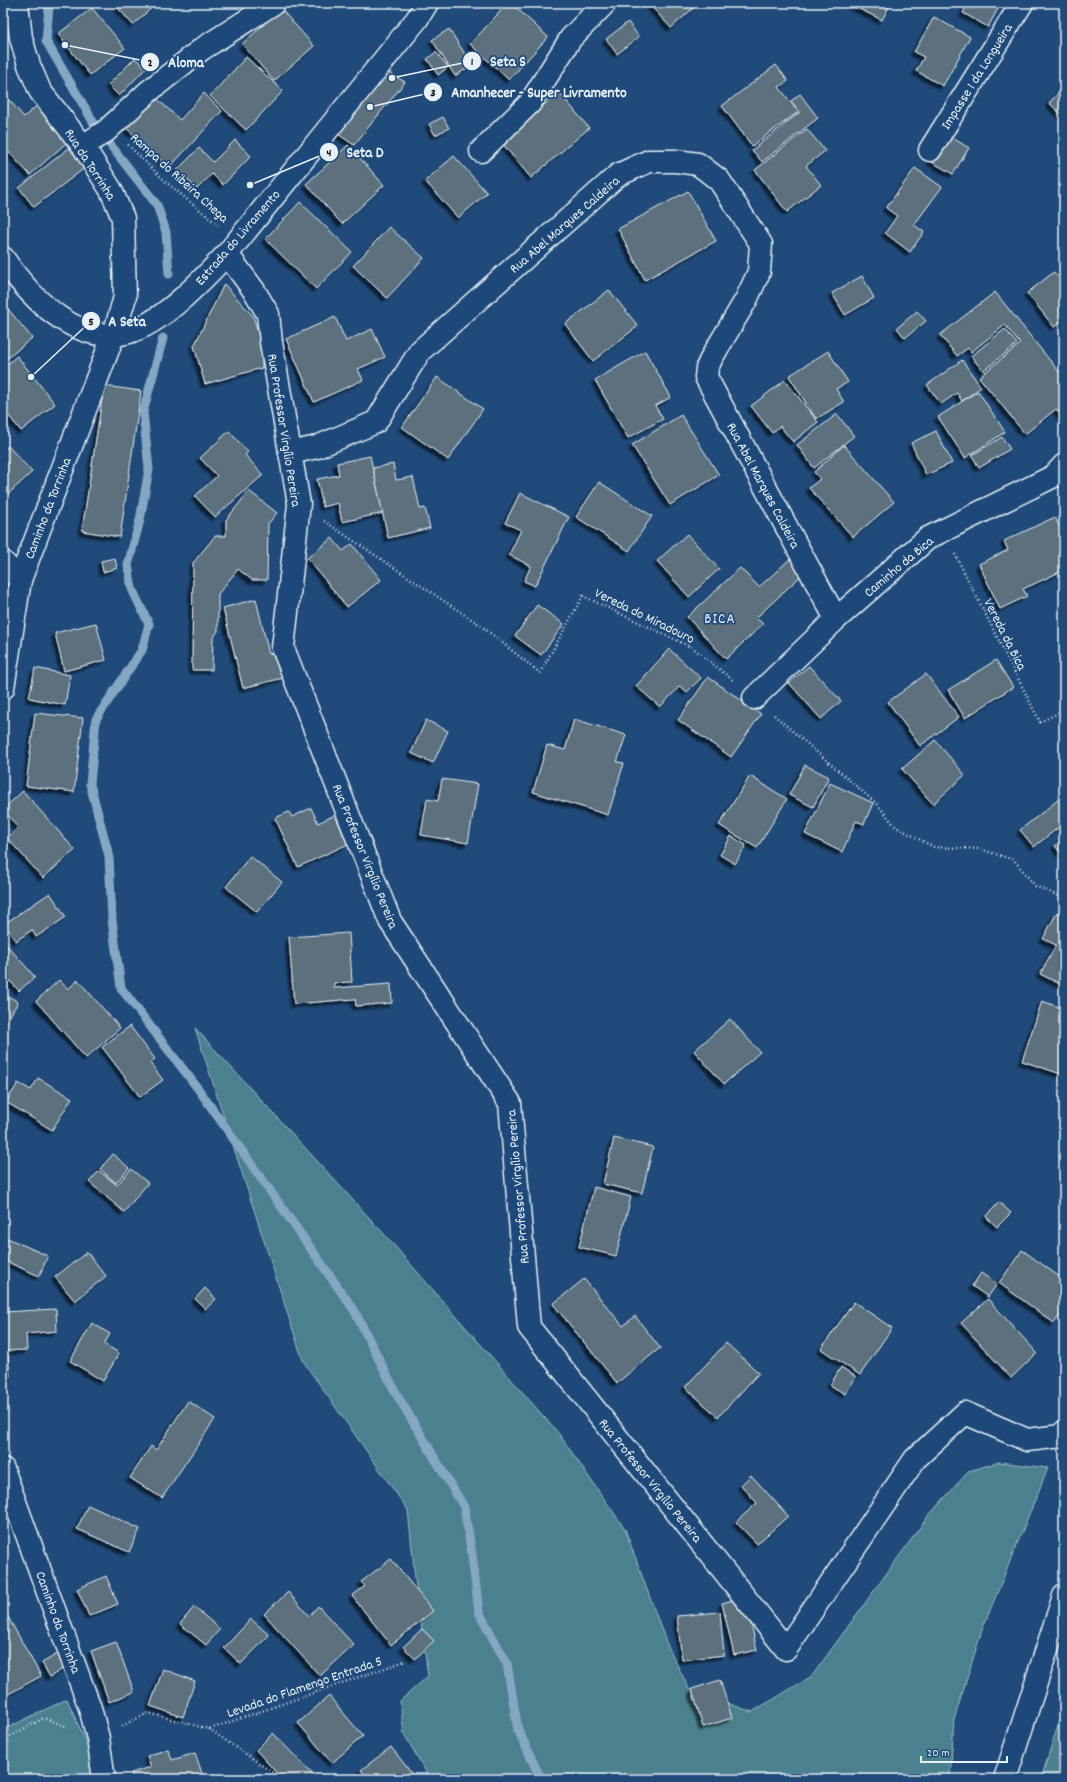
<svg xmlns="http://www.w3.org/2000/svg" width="1067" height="1782" font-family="Dekko,sans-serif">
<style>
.green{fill:#4c818f;stroke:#9ab9c4}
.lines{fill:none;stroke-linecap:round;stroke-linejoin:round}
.stream{stroke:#84a8c3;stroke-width:9}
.building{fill:#5c707e;stroke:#e8f1f8;filter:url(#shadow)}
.minor-casing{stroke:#e8f1f8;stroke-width:25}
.tertiary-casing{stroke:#e8f1f8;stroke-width:25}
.secondary-casing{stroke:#e8f1f8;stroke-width:25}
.path{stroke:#e8f1f8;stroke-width:2.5;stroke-dasharray:1 3;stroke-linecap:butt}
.minor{stroke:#1f4a7a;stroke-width:22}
.tertiary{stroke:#1f4a7a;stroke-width:22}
.secondary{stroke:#1f4a7a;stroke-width:22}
.labels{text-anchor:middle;stroke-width:3.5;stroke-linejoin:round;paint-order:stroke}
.street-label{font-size:14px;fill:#e8f1f8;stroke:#1f4a7a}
.neighbourhood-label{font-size:15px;letter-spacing:1px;fill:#e8f1f8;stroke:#1f4a7a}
.leader{fill:none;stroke:#e8f1f8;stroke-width:1.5}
.callout-dot{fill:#e8f1f8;stroke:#1f4a7a;stroke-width:1.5}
.mark-label{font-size:12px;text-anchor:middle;font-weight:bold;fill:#111}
.callout-label{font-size:15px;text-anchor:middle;font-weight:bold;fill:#e8f1f8;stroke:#1f4a7a;stroke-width:3.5;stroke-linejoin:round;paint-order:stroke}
</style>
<defs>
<filter id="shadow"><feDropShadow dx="-3.5" dy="3.5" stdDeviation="1" flood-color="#0009"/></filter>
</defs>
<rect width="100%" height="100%" fill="#1f4a7a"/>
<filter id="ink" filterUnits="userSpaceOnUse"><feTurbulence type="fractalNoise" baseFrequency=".025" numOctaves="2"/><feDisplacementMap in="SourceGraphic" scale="8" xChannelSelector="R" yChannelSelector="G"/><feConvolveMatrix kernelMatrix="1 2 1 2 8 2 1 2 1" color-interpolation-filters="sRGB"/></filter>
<g filter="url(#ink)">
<g class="green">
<polygon points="195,1028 385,1235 559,1434 625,1529 666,1642 689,1689 752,1712 812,1676 929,1515 969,1471 999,1462 1048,1468 982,1630 954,1720 950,1779 430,1779 404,1734 400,1701 428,1676 415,1578 408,1510 303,1361"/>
<polygon points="67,1699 102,1779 3,1779 3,1730"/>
<polygon points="1064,1705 1064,1779 1041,1779"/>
</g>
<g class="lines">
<g class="stream">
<polyline points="49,6 46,41 95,125 157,205 166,232 169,274"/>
<polyline points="163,338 143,412 149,469 140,520 128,565 132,589 149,624 142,650 96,719 90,784 109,856 112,920 121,988 199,1090 354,1310 397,1395 464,1507 472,1555 479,1612 507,1664 518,1730 541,1779"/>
</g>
</g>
<g class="building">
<polygon points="121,3 157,3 133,25 117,7"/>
<polygon points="508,3 511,3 548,37 509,80 470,44"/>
<polygon points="648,3 699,3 671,28"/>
<polygon points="847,3 891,3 882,20"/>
<polygon points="968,3 1001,3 988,27 963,13"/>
<polygon points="92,8 125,48 90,75 58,34"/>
<polygon points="281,9 314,46 274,81 242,44"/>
<polygon points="934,17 970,37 943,86 916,71 924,57 914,52"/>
<polygon points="628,22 639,37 617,54 606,39"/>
<polygon points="449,29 472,65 455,76 432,40"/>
<polygon points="436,52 448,67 438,75 427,59"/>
<polygon points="246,57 283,91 246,130 210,96"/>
<polygon points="135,58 146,68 119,96 108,85"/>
<polygon points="776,65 788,81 779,87 798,112 752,146 722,106"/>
<polygon points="386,71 405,82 354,145 335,132"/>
<polygon points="1064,87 1064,117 1049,103"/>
<polygon points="150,92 180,120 204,93 222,111 169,168 121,123"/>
<polygon points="559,92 589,128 531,178 501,142"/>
<polygon points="3,93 24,117 42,101 74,136 30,175 3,146"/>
<polygon points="800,94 818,118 762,162 752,150 800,112 791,101"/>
<polygon points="443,117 449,128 435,135 429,124"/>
<polygon points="807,129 825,151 806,166 821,185 787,212 755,170"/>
<polygon points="946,134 969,148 953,174 930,161"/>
<polygon points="235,140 251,156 223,185 212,174 197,189 177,170 199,148 213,162"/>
<polygon points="348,145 384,185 342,224 306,184"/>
<polygon points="70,147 86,167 34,207 19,188"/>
<polygon points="454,156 487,193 458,218 425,181"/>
<polygon points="915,168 942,187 914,225 924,232 910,252 885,233 897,216 886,208"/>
<polygon points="688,191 716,241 645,280 618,229"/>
<polygon points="300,202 352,252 316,289 265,239"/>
<polygon points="389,227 424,258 387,298 353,266"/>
<polygon points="1054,272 1064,284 1064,319 1054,327 1027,293"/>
<polygon points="862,276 874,298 845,315 832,293"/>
<polygon points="224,284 253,316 262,345 262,368 205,384 194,346"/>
<polygon points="609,290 638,326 593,361 565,324"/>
<polygon points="995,292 1064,378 1064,415 1062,417 1056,409 1025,434 979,377 1020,344 1005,325 971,352 968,348 957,356 940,335"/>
<polygon points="3,303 32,338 3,362"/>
<polygon points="917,311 926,321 905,338 897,328"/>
<polygon points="335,317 346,341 372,329 385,357 358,369 363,380 314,402 286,339"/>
<polygon points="1005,329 1017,344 983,371 971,356"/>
<polygon points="645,351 671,397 655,406 663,419 628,438 595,380"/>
<polygon points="828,351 848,382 836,389 844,402 816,419 789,376"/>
<polygon points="17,356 55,404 21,431 4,410 3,410 3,368"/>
<polygon points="962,360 981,387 962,401 957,393 941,404 927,385"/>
<polygon points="437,377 483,409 448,460 402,427"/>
<polygon points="785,380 818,422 793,442 780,426 772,433 751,406"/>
<polygon points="104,386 141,391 120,537 82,531"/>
<polygon points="978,391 1005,432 965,458 938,417"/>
<polygon points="837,414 854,436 814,468 797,445"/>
<polygon points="681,415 719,475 670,505 632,445"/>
<polygon points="229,431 248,452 245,455 263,475 215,517 195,496 217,476 200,458"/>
<polygon points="936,431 952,463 926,475 911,443"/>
<polygon points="1002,437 1010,449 979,468 972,455"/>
<polygon points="844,445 894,502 853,537 809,488 820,479 814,472"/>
<polygon points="8,446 32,472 3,499 3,451"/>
<polygon points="370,456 383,513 342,522 338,503 323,507 317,479 339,475 337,463"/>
<polygon points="393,464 396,480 413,477 420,509 425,508 430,528 388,538 373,468"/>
<polygon points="599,482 652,516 629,551 576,517"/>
<polygon points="249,491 277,513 268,524 267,580 252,580 238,569 218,594 218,631 213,638 212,670 192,670 193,563 215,536 226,536 226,520"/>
<polygon points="520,493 569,517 535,586 524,581 531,566 509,555 521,530 505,523"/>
<polygon points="1055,517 1064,537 1064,570 1023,589 1027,596 1000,609 979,564 1008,550 1004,541"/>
<polygon points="687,534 719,569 689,597 657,561"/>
<polygon points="332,538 343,551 352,544 381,580 347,607 307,558"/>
<polygon points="115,558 117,568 103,572 101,561"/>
<polygon points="791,558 805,572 756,618 763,624 726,659 687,617 740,568 759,587"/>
<polygon points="256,599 269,654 277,652 283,678 243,688 223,608"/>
<polygon points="537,605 564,624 541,655 515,636"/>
<polygon points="96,623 106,660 64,671 55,633"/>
<polygon points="669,649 701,678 687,692 680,686 660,707 636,686"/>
<polygon points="996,660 1013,687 965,718 948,690"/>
<polygon points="809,666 841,701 821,719 789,683"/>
<polygon points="35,668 70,675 65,705 29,698"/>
<polygon points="926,674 959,717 920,746 888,702"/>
<polygon points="708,677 761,714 731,757 678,720"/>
<polygon points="35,713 83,718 74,792 26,786"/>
<polygon points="574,719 626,735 617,762 624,763 608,815 533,792 547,745 565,750"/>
<polygon points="426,720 448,731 433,763 411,753"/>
<polygon points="935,740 965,775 933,804 902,769"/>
<polygon points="805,765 829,777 813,807 789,795"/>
<polygon points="750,776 787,799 757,848 719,825"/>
<polygon points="442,779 478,784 468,843 421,835 427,799 438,801"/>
<polygon points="830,783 873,803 864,824 856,821 842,852 805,834"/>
<polygon points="23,791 75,850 43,878 7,838 18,828 3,809"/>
<polygon points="1063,796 1064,823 1034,847 1020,830"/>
<polygon points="311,808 318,823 335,815 348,844 298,867 275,818 289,812 292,817"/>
<polygon points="731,836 746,845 735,864 720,855"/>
<polygon points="1064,838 1064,857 1055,846"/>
<polygon points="250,856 282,882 257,912 226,887"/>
<polygon points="50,893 66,917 36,937 32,930 16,941 4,924"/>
<polygon points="1057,912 1064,916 1064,986 1040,974 1056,945 1043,939"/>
<polygon points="349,933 352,982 334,983 334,988 391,984 392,1003 356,1006 355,999 294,1004 289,937"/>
<polygon points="5,943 35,977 19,991 3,973 3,945"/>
<polygon points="59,980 68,989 78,980 120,1028 86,1058 36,1001"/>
<polygon points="3,993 18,1002 3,1028"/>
<polygon points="1042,1001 1064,1009 1064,1075 1022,1061"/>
<polygon points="730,1019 760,1052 724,1084 694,1051"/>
<polygon points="130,1026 155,1059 150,1063 163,1080 140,1097 102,1047"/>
<polygon points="38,1078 72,1098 52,1130 6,1102 18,1083 31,1090"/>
<polygon points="614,1138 653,1147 642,1193 603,1184"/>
<polygon points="113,1154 129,1168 116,1183 100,1169"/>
<polygon points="131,1169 148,1183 124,1212 89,1182 99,1171 117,1185"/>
<polygon points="594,1187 631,1197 616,1256 579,1247"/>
<polygon points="999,1202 1011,1213 997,1227 986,1217"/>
<polygon points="7,1238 48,1256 39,1276 3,1260 3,1247"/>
<polygon points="1022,1250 1064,1280 1064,1310 1054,1323 999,1283"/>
<polygon points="87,1252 106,1276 75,1301 55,1277"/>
<polygon points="981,1273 997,1284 988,1297 972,1286"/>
<polygon points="584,1279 623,1326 635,1316 660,1348 617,1383 553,1304"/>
<polygon points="205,1288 216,1299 206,1309 195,1299"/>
<polygon points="988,1299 1037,1353 1011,1378 961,1323"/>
<polygon points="854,1302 892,1328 860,1375 821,1349"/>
<polygon points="56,1309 57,1331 26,1334 27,1350 3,1351 3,1312"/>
<polygon points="92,1323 110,1334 104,1344 119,1353 103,1381 70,1361"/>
<polygon points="726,1343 759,1373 718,1417 685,1387"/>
<polygon points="3,1354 8,1354 10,1376 3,1377"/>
<polygon points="841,1367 856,1377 845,1394 830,1385"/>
<polygon points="188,1401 215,1419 162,1498 130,1478 151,1446 156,1450"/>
<polygon points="751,1475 788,1516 757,1544 736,1522 757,1503 741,1485"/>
<polygon points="88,1505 140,1529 129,1552 77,1529"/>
<polygon points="391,1559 433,1611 391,1645 352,1596 365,1586 361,1582"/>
<polygon points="106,1576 118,1604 89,1616 77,1589"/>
<polygon points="288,1592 309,1616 318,1606 354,1645 320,1676 264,1614"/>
<polygon points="745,1597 757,1650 734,1655 722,1603"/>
<polygon points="194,1607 220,1629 206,1645 180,1624"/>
<polygon points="3,1608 41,1676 3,1697"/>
<polygon points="720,1612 724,1655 682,1660 677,1616"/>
<polygon points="251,1619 269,1635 241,1664 224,1648"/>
<polygon points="422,1629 434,1641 415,1659 403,1647"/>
<polygon points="116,1642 134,1692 109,1702 91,1651"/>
<polygon points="59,1653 67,1666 50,1677 42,1663"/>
<polygon points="163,1669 195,1681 183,1717 150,1706"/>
<polygon points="720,1680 732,1718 703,1727 692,1689"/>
<polygon points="329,1696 363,1736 332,1763 298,1723"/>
<polygon points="273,1733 316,1778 315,1779 282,1779 256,1750"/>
<polygon points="391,1747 416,1779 368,1779 361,1770"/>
<polygon points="168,1749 172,1760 195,1753 204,1779 133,1779 131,1773 151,1767 147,1756"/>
</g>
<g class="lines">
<g class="minor-casing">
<g id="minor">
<polyline points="83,146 106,131 149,91 202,49 274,3"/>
<polyline points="930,150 1022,3"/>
<polyline points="481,151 530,103 571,38 605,3"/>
<polyline points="227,254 255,292 268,314 271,342 299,504 283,648 390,921 510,1103 529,1327 786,1649 915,1459 965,1413 1027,1440 1062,1436 1064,1432"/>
<polyline points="290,453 317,447 376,422 420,351 618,175 649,161 676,161 698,164 719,180 761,244 759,272 746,300 712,357 707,368 706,377 836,619"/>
<polyline points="3,562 20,580"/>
<polyline points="3,688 20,580 114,334 125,297 123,218 111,190 83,146 40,91 29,65 21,38 17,3"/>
<polyline points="754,698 836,619 928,538 1054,476 1064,465"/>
<polyline points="3,1469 90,1708 98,1738 104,1779"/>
</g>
</g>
<g class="tertiary-casing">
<path id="tertiary" d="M3,258C31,299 81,351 135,330C167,318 204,278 227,254L417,19L427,3"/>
</g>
<g class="secondary-casing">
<polyline id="secondary" points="1005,1779 1064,1596"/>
</g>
<g class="path">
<polyline points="128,145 166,182 218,225"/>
<polyline points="324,521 480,625 540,673 583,596 693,648 734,681"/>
<polyline points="955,554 1040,722 1064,710"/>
<polyline points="774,715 877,804 896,827 934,847 980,849 1014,860 1035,886 1064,898"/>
<polyline points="122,1726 148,1713 209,1729 282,1779"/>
<polyline points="210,1729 405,1661"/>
<polyline points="3,1740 44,1718 68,1727"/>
</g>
<use href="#minor" class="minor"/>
<use href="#tertiary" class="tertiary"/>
<use href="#secondary" class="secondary"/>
</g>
</g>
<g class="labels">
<g class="street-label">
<text transform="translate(976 76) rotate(-58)" y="5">Impasse 1 da Longueira</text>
<text transform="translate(91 164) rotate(57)" y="5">Rua da Torrinha</text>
<text transform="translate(180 177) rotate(42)" y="5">Rampa do Ribeira Chega</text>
<text transform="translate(564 224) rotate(-41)" y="5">Rua Abel Marques Caldeira</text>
<text transform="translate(237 237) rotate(-49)" y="5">Estrada do Livramento</text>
<text transform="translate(285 430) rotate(81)" y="5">Rua Professor Virgílio Pereira</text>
<text transform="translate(764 485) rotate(62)" y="5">Rua Abel Marques Caldeira</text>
<text transform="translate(47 508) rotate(-69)" y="5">Caminho da Torrinha</text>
<text transform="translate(898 566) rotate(-40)" y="5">Caminho da Bica</text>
<text transform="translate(645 615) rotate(26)" y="5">Vereda do Miradouro</text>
<text transform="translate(1006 634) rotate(63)" y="5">Vereda da Bica</text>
<text transform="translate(366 856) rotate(68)" y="5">Rua Professor Virgílio Pereira</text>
<text transform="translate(517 1187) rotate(-95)" y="5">Rua Professor Virgílio Pereira</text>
<text transform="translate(651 1480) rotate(51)" y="5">Rua Professor Virgílio Pereira</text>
<text transform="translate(59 1622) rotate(70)" y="5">Caminho da Torrinha</text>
<text transform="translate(304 1686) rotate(-19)" y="5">Levada do Flamengo Entrada 5</text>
</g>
<g class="neighbourhood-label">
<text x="720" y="623">BICA</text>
</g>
</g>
<path class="leader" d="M392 78L472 61M65 45L150 62M370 107L433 92M250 185L329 152M31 377L91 321"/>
<g class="callout-dot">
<circle cx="392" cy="78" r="4"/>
<circle cx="65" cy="45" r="4"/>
<circle cx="370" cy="107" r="4"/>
<circle cx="250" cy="185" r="4"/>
<circle cx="31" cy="377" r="4"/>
<circle cx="472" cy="61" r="10"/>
<circle cx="150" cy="62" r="10"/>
<circle cx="433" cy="92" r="10"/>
<circle cx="329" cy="152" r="10"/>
<circle cx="91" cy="321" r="10"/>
</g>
<g class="mark-label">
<text x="472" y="65">1</text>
<text x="150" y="66">2</text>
<text x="433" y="96">3</text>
<text x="329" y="156">4</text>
<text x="91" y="325">5</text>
</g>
<g class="callout-label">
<text x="508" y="66">Seta S</text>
<text x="186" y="67">Aloma</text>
<text x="539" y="97">Amanhecer - Super Livramento</text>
<text x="365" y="157">Seta D</text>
<text x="127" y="326">A Seta</text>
</g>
<rect width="1067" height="1782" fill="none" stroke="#1f4a7a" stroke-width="16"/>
<rect x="8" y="8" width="1051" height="1766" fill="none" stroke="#e8f1f8" stroke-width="1.5" filter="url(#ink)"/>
<path d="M921 1756v6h86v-6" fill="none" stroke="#e8f1f8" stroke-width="2"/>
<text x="927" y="1756" font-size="12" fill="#e8f1f8" stroke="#1f4a7a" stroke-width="3" paint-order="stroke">20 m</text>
</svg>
